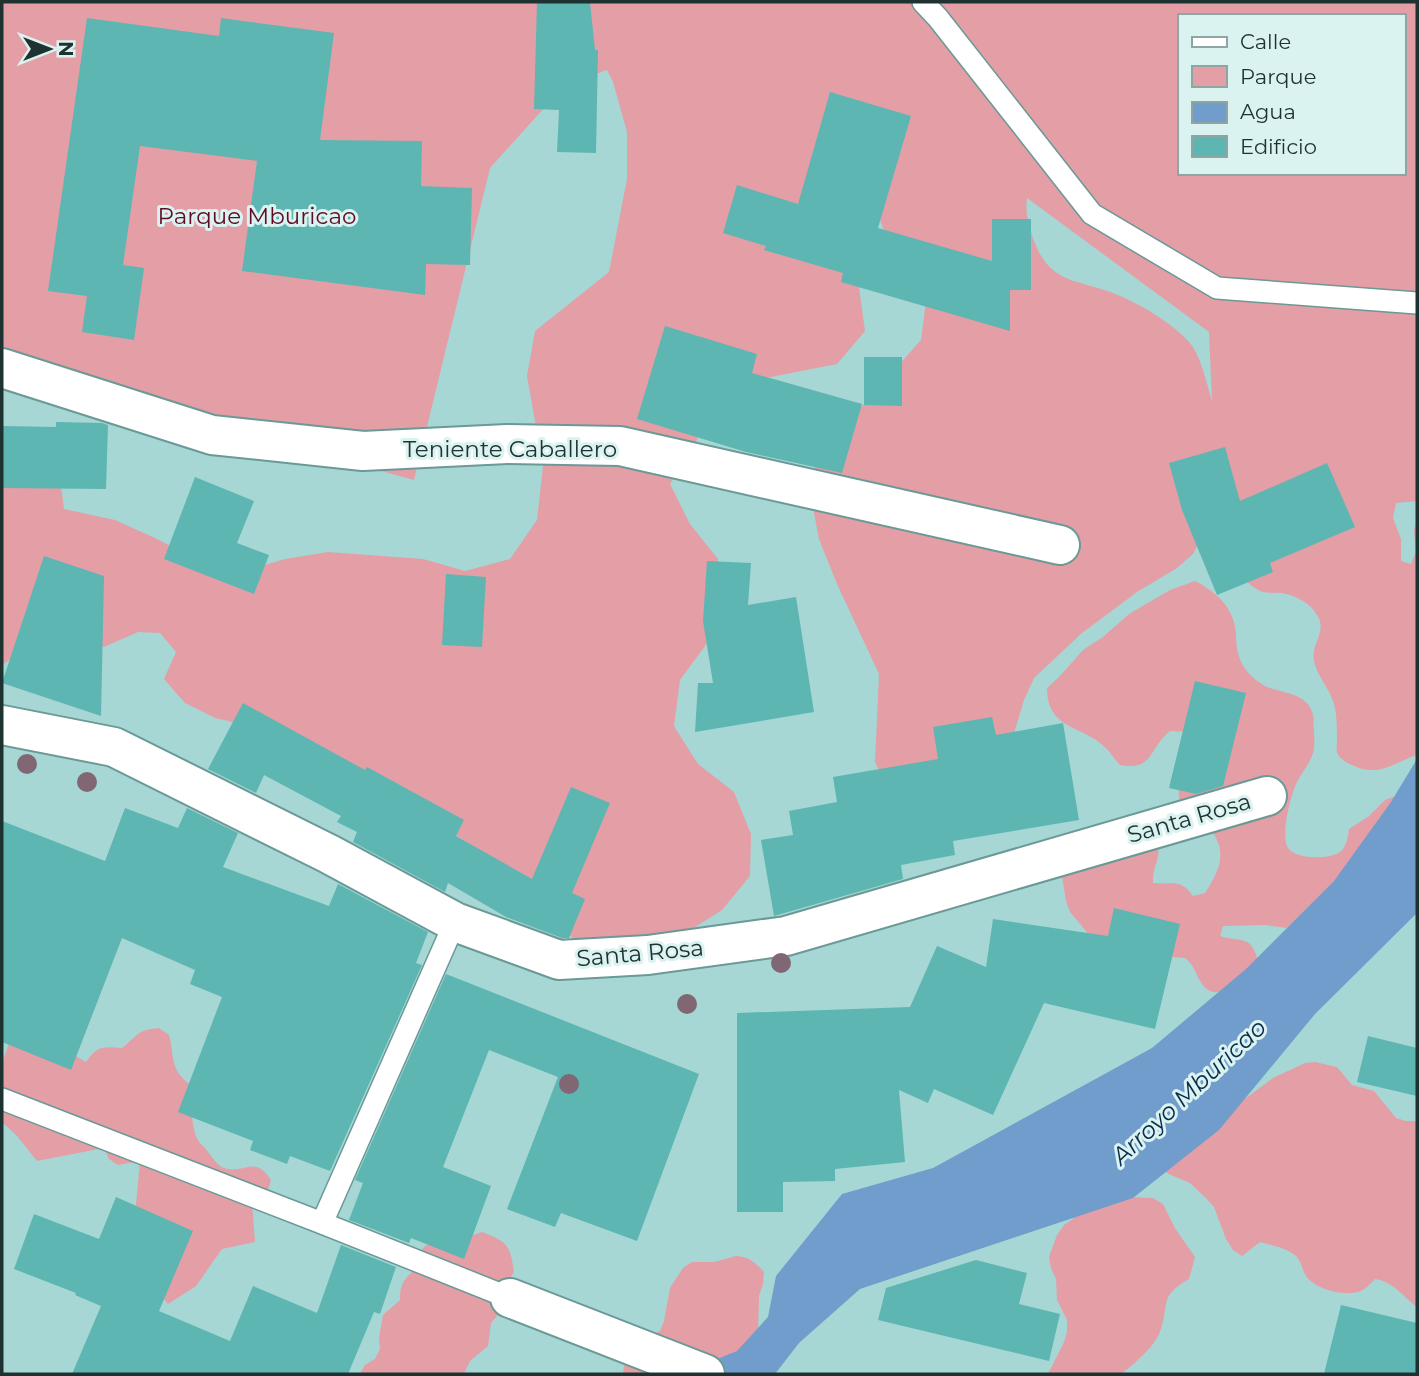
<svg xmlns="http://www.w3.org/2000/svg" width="1419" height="1376" font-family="Montserrat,sans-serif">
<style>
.green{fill:#e49ea6;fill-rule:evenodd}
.water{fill:#719dcd}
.building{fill:#5db6b2}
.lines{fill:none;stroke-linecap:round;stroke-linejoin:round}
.lane-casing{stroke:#6a9996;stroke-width:24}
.street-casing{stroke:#6a9996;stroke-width:42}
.lane{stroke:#fff;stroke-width:21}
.street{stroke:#fff;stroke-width:38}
.tree{fill:#806773}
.labels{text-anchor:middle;stroke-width:6;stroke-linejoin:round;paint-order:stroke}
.park-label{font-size:23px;fill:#610c24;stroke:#daf2f0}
.street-label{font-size:23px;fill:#1e3231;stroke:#daf2f0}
.water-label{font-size:24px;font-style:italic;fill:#0b2b4b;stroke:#daf2f0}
</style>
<rect width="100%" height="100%" fill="#a6d7d4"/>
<g class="green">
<path d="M2,2H1417V501L1396,503L1393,518L1401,539V561L1411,564L1416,552L1414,530L1417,521V755C1393,763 1378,778 1352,765C1346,763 1339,758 1337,752C1336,748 1337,745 1337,741C1337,729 1337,715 1334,704C1330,689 1317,676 1314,661C1310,644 1328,632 1317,615C1311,603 1294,595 1282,593C1269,592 1264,595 1252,586C1233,571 1224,531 1216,509L1193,554L1177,568L1137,592L1082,633L1034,678L1024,700L1005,763L896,804L875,762L879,674L837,584L819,539L810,492L819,446L855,414L921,340L927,294L895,261L877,212L859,287L865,331L837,364L750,381L712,402L696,442L670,484L690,524L718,559L720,600L708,642L680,680L674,726L698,764L734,792L751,834L750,876L722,910L684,934L596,952L557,928L499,862L457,836L426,806L259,728L215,718L185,703L164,679L176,652L160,633L138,632L104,647L75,635L23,651L2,665V480L10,486H61L64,509L115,520L157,539L197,560L241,572L285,559L328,552L423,559L465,571L510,559L537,520L543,466L527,376L535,331L609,272L627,179V132L613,82L607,70L565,85L490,168L414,480L2,368ZM1179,16H1403V173H1179ZM1027,198L1209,332L1212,401C1207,385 1201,355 1189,342C1172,323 1142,305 1118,295C1077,278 1048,286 1032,235C1028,223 1025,210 1027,198Z"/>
<path d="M1195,581C1216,592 1234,607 1236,633C1236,644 1237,653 1242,664C1247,673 1256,681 1265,686C1282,694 1308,692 1313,715C1314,720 1313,726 1314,731C1314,736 1315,742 1314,747C1313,760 1304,769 1298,780C1291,793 1280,835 1288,848C1296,860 1334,860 1342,850C1347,844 1348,836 1349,829L1369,816L1385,800L1396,796L1414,805L1287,928L1265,925L1223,926L1220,936C1244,943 1252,934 1259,965C1242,978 1217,1009 1200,981C1195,972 1194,965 1185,958L1098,951L1086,931L1070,912L1066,901L1061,870L1157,840C1162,860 1152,865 1153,883C1171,885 1181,878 1193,896L1205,893C1215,877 1227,858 1216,838C1212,830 1203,825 1196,820C1190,816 1183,813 1181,806C1173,785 1187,753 1193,732L1170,731C1148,749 1154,771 1120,765C1115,760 1111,753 1106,748C1083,725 1047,730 1047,688L1060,676L1083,650L1103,637L1129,614L1170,590Z"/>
<path d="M159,1028L169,1035C175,1058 169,1070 192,1086C192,1100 190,1127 198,1140C200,1144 205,1147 208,1152C214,1159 218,1168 228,1169C247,1172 255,1156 271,1180L264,1203L252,1202L255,1242L222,1249L196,1286L168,1304L145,1277L132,1247L140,1161L118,1165L109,1159L104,1148L37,1161L17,1136L2,1122V1064L10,1040L51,1042L86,1062C98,1045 103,1047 122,1048C138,1036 136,1030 159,1028Z"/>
<path d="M1315,1062L1337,1067L1352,1085L1374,1091L1396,1118L1406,1121H1417V1307C1402,1296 1394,1282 1375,1279C1370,1284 1365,1290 1358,1292C1342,1296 1315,1289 1306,1276C1301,1268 1302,1259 1292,1253C1283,1247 1270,1245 1260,1242L1242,1256L1233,1250L1226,1239L1214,1207L1206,1198L1190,1183L1169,1174L1140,1156L1219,1110L1246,1098L1273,1078L1305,1063Z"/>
<path d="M1130,1197L1153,1198L1163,1204L1175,1228L1195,1257L1189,1279C1156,1297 1171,1307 1159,1334C1154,1347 1132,1366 1121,1374H1048L1064,1342L1067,1332V1320L1057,1300L1056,1279L1051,1268L1049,1257L1057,1235L1064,1225L1073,1219V1208Z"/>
<path d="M482,1232C507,1242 510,1244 514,1272L508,1282L506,1305L491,1323L488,1346L470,1361L464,1374H360L365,1365L375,1359L380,1349L379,1338L383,1315L400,1300C400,1280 406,1279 419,1265V1253L426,1245L449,1243Z"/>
<path d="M736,1256C749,1257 755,1262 764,1272L763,1284L759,1296L758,1335L721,1374H623C626,1348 639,1341 660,1331L664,1321L670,1288L683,1268L692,1262H714Z"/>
</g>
<polygon class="water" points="1417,759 1417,913 1315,1014 1219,1130 1133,1198 860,1289 799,1343 775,1374 723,1374 700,1366 737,1351 768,1317 776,1276 842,1194 933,1168 1152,1048 1246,969 1334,881 1391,802"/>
<g class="building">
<polygon points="537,2 590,2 595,50 598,50 596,153 557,152 559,110 534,109"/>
<polygon points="87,18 219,36 221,18 334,33 320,140 422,141 421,186 472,188 470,265 426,264 425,295 242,271 257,161 140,146 123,265 144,268 134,340 82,332 87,296 48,291"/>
<polygon points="830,92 911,116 878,228 992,261 992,219 1031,219 1031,290 1010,290 1010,331 841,282 843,273 764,250 766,246 723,233 737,185 798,204"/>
<polygon points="665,326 757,354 752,373 862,404 842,473 746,452 637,419"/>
<polygon points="864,357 902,357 902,406 864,405"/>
<polygon points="56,422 102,423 108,425 106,489 2,488 2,426 56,427"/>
<polygon points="1225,447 1240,501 1327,463 1355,527 1270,563 1273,572 1217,595 1182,510 1169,463"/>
<polygon points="195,477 254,501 237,543 269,555 254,594 164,559"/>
<polygon points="44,556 104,576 101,716 2,683"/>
<polygon points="707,561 751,563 748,605 796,597 814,712 695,732 698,683 713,683 703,621"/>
<polygon points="446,574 486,577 482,647 442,645"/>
<polygon points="1195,681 1246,693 1223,786 1196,794 1169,788"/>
<polygon points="243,703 365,770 367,767 464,820 456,836 532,879 571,787 610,803 572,893 585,899 569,938 562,938 506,917 448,883 445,892 353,842 357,832 337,822 341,816 264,775 256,793 208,769"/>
<polygon points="992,717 996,735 1063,723 1079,820 953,841 955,855 901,865 903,879 774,916 761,840 793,835 789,811 837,802 833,777 938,759 933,727"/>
<polygon points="125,808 178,828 187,808 238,833 223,867 329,906 338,884 428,932 416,963 422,965 330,1171 290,1156 287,1164 250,1150 253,1141 178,1112 222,997 190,984 195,970 122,938 71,1070 2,1042 2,821 105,861"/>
<polygon points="1114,908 1180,924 1155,1029 1044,1003 993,1115 934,1089 928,1103 899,1090 905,1162 835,1169 835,1181 783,1182 783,1212 737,1212 737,1013 910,1007 937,946 986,967 993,919 1108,936"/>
<polygon points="446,974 699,1074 637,1241 561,1213 555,1227 507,1209 558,1077 489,1050 443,1167 491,1186 464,1259 411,1238 409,1243 349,1220 363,1183 355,1180"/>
<polygon points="1368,1036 1417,1048 1417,1096 1357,1082"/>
<polygon points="116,1197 193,1231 159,1311 230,1341 253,1286 317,1313 341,1245 396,1267 380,1314 374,1312 348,1374 72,1374 101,1306 75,1295 76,1293 14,1269 34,1214 99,1239"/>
<polygon points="976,1260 1027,1273 1019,1304 1060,1314 1049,1361 878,1320 886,1288"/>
<polygon points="1341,1305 1417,1323 1417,1374 1324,1374"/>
</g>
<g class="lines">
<g class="lane-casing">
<g id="lane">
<polyline points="923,2 938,18 1092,214 1217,288 1417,303"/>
<polyline points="2,1099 322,1223 510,1298"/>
<polyline points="322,1223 455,922"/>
</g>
</g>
<g class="street-casing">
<g id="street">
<polyline points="2,368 212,435 363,451 507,444 620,446 1060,545"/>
<polyline points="2,725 114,747 329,854 455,922 559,960 648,955 786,936 1267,796"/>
<polyline points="510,1298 705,1374"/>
</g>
</g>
<use href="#lane" class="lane"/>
<use href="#street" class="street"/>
</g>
<g class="tree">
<circle cx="27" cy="764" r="10"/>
<circle cx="87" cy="782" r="10"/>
<circle cx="781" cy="963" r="10"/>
<circle cx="687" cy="1004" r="10"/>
<circle cx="569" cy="1084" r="10"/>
</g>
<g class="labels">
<g class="park-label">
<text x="257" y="224">Parque Mburicao</text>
</g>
<g class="street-label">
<text x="510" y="457">Teniente Caballero</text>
<text transform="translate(1189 818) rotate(-16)" y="8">Santa Rosa</text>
<text transform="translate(640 953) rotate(-5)" y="8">Santa Rosa</text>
</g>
<g class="water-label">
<text transform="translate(1189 1092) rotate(-43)" y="8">Arroyo Mburicao</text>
</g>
</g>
<rect width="1419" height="1376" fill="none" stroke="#1e3231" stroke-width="7"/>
<rect x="1178" y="14" width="228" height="161" fill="#daf2f0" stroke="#8fa5a4" stroke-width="2"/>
<rect x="1192" y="37" width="35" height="10" fill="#ffffff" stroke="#8fa5a4" stroke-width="2"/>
<text x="1240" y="49" font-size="21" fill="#1e3231">Calle</text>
<rect x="1192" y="66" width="35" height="21" fill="#e49ea6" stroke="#8fa5a4" stroke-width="2"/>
<text x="1240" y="84" font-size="21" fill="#1e3231">Parque</text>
<rect x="1192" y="102" width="35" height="21" fill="#719dcd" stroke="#8fa5a4" stroke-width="2"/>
<text x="1240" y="119" font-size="21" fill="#1e3231">Agua</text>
<rect x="1192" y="136" width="35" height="21" fill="#5db6b2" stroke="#8fa5a4" stroke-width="2"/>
<text x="1240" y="154" font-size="21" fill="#1e3231">Edificio</text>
<g transform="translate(49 49) rotate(90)" stroke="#daf2f0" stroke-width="5" paint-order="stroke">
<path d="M0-5L12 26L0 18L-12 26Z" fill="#1e3231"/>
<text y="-10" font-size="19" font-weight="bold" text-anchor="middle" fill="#1e3231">N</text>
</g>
</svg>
